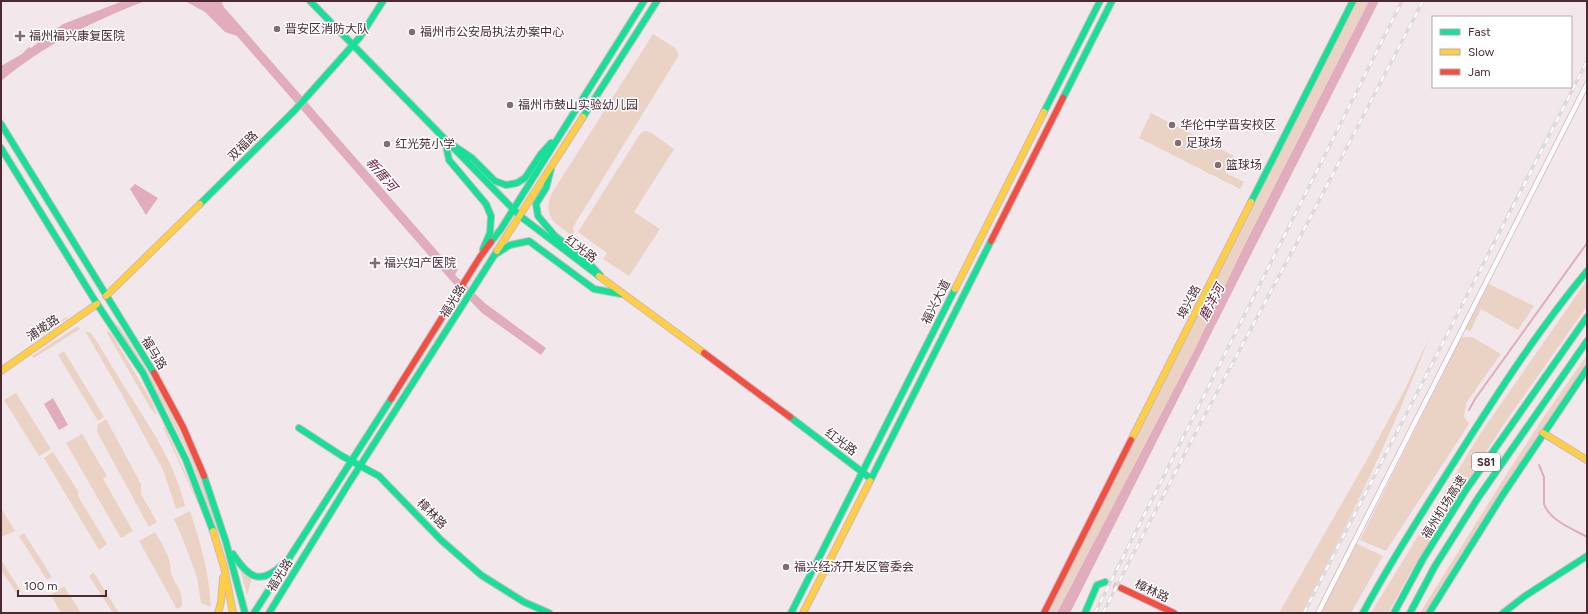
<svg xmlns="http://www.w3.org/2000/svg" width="1588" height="614" font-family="Figtree,'Noto Sans SC',sans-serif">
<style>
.green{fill:#ead2c4}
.water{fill:#e1adbd}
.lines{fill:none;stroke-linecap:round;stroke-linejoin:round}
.stream{stroke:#e1adbd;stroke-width:2}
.secondary-tunnel{stroke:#d1c2c6;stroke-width:6;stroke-dasharray:6 3;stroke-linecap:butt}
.street-casing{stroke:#cdb9c0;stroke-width:6}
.fast-casing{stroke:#cdb9c0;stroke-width:8}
.slow-casing{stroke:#cdb9c0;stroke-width:8}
.jam-casing{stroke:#cdb9c0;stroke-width:8}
.street{stroke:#fdfcfc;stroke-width:4.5}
.fast{stroke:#16e098;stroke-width:6}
.slow{stroke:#ffcf43;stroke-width:6}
.jam{stroke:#f24e42;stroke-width:6}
.rail-casing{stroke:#ded9da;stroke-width:3.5}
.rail{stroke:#fff;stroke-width:2;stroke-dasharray:6;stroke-linecap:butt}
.poi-dot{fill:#856c74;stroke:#fff;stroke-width:1.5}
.labels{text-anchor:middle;stroke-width:3;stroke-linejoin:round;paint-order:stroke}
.shield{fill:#fff;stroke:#816a71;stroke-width:1}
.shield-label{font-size:11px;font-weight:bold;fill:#4b2a34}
.poi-label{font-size:12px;fill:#4b2a34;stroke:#fff;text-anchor:start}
.street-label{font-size:12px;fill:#4b2a34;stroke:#fff}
.water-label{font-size:13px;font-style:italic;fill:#671438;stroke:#fff}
</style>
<rect width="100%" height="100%" fill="#f2e8eb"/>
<g class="green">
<polygon points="1356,1 1369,1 1243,248 1195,349 1057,613 1046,613"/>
<path d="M653,34L675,48L679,55L573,227L574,235L602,259L554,222C547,214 547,203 552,193Z"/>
<polygon points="1151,113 1234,156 1226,173 1244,182 1240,189 1139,138"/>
<polygon points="644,131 650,132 674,149 634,212 660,229 629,276 603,259 607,253 578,232 640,134"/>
<polygon points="1587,280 1587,306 1502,427 1466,483 1409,575 1388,613 1371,613 1480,434"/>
<polygon points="1489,284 1534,306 1518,330 1481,309 1470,332 1465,328"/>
<polygon points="67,317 68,318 31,342 29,341 30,339"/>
<path d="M117,325H118C163,391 201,464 221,542L190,457L166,409L116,327Z"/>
<polygon points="78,326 80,329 34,358 32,356"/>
<path d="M85,331L91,333C104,352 115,372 127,391C150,427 175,463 185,506L176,509L164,472L121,393Z"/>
<polygon points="108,331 113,336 152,402 157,415 151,409 107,333"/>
<path d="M1430,336C1393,431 1349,523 1302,613H1279L1369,456L1405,389Z"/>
<polygon points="1463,337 1472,337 1501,354 1466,403 1464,417 1469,424 1386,551 1360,540 1459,341"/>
<polygon points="64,351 104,417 98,421 58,355"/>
<path d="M1587,355V364C1531,446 1476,528 1425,613H1420L1501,483L1543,418Z"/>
<polygon points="16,393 51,449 39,456 4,400"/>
<polygon points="106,419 141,484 141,494 157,522 149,527 97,432 98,424"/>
<polygon points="163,427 165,427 198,502 198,504"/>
<polygon points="82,434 107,476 103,479 133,531 121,538 66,443"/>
<polygon points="53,452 78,491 78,496 107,544 99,550 44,458"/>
<polygon points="1,508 15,531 1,537"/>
<path d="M190,511C201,544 209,573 211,607L201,603L197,577L184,542L174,519Z"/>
<path d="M155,532C160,540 169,555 170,564C171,567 170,570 171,573C176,587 183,589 182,606L177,609L139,541Z"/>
<polygon points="24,533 52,577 47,580 19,536"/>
<polygon points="1351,541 1383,556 1351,613 1315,613"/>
<polygon points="1,560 21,591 17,594 1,570"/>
<polygon points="240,569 252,578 247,595"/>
<polygon points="94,572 94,573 119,613 113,613 89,576"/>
<polygon points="64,586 81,613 61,613 51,595"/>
</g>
<g class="water">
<path d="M123,1H145C91,22 46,44 1,81V66L22,54L29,47L31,48L63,24Z"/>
<polygon points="185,1 222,1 223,6 452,268 456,268 458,269 455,275 486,304 546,348 541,355 482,313 451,281 237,36 225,32 205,12"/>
<polygon points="1369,1 1379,1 1070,613 1057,613 1195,349 1243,248"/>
<polygon points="135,184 158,198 146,215 130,189"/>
<polygon points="53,398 68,425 59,430 44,404"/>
</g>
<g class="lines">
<g class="stream">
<polyline points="1469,410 1475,399 1587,243"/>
<path d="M1539,465L1544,477V504C1550,521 1573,529 1587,537"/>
</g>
<polyline class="secondary-tunnel" points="1105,582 1121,588"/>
<g class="street-casing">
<polyline id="street" points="1318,613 1587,84"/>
</g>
<g class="fast-casing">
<g id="fast">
<polyline points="310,1 520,216 599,276"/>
<polyline points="1063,98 1112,1"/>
<polyline points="1044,112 1100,1"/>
<polyline points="583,117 657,1"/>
<polyline points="1,124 154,373"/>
<polyline points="444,139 472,158 495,181 506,185 517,183 525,178 541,154 551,143"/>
<polyline points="445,141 449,160 486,204 491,216 490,233 483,249"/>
<polyline points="1,148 97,304 143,373 186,460 213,531"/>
<polyline points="551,169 546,188 536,204 538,216 555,236 586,260 600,275"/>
<polyline points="1251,202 1353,1"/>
<polyline points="200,204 295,110 360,37 383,1"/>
<polyline points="491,242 501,229 644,1"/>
<polyline points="496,254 510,245 529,241 594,289 621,294"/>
<polyline points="790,417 870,478"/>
<polyline points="299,428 342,456 379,476 441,540 481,575 524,602 549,613"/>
<polyline points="204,476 226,542 245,613"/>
<polyline points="870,481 991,241"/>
<path d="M233,554C248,577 260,586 282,565"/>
<polyline points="254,613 391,399"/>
<polyline points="269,613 349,483 497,251"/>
<polyline points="791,613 955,289"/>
<polyline points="1085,613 1097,585 1105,582"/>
<path d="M1363,613C1388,566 1417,521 1446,475C1490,405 1534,335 1587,271"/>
<polyline points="1394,613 1423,559 1466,490 1587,317"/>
<polyline points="1410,613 1435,566 1478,498 1587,341"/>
<polyline points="1429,613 1502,496 1587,369"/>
<polyline points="1503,613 1525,596 1587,556"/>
</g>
</g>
<g class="slow-casing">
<g id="slow">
<polyline points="497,251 583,117"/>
<polyline points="599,276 704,353"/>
<polyline points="955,289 1044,112"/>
<polyline points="106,296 200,204"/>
<polyline points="1,371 97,304"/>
<polyline points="1543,433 1587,460"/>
<polyline points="1131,440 1251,202"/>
<polyline points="213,531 224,567 233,613"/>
<polyline points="218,613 221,602 223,578"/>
<polyline points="803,613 870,481"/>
</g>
</g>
<g class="jam-casing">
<g id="jam">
<polyline points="991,241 1063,98"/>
<polyline points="704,353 790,417"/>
<polyline points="154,373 183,427 204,476"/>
<polyline points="391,399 480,257 491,242"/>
<polyline points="1121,588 1174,613"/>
<polyline points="1044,613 1131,440"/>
</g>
</g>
<use href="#street" class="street"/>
<use href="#fast" class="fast"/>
<use href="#slow" class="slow"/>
<use href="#jam" class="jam"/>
<g class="rail-casing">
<g id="rail">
<polyline points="1095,613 1402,1"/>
<polyline points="1103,613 1200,424 1309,220 1423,1"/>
<path d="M1304,613C1398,429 1494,245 1587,61"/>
</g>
</g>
<use href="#rail" class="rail"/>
</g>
<g class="poi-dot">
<circle cx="277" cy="29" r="4"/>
<circle cx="412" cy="32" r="4"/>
<path d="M18 30h4v4h4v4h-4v4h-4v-4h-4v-4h4z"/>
<circle cx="510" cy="105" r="4"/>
<circle cx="1172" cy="125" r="4"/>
<circle cx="1178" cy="143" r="4"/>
<circle cx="387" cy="144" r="4"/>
<circle cx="1218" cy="165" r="4"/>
<path d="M373 257h4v4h4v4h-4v4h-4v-4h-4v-4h4z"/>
<circle cx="786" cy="567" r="4"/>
</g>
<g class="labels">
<rect class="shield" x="1472" y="453" width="28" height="18" rx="3"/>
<g class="shield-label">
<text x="1486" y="466">S81</text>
</g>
<g class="poi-label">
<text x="285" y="33">晋安区消防大队</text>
<text x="420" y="36">福州市公安局执法办案中心</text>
<text x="29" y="40">福州福兴康复医院</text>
<text x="518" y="109">福州市鼓山实验幼儿园</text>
<text x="1180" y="129">华伦中学晋安校区</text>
<text x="1186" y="147">足球场</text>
<text x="395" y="148">红光苑小学</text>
<text x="1226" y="169">篮球场</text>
<text x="384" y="267">福兴妇产医院</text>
<text x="794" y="571">福兴经济开发区管委会</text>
</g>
<g class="street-label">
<text transform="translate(243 146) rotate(-45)" y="4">双福路</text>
<text transform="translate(581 249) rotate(37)" y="4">红光路</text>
<text transform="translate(453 301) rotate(-58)" y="4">福光路</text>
<text transform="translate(936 302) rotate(-63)" y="4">福兴大道</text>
<text transform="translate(1189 302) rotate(-63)" y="4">埠兴路</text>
<text transform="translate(43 328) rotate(-34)" y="4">浦墘路</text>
<text transform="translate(154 353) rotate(59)" y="4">福马路</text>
<text transform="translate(841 442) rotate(37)" y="4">红光路</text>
<text transform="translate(1444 507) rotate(-58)" y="4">福州机场高速</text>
<text transform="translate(432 514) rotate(46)" y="4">樟林路</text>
<text transform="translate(280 575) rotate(-58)" y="4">福光路</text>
<text transform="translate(1152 591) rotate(25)" y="4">樟林路</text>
</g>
<g class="water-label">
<text transform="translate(382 174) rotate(49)" y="5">新厝河</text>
<text transform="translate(1211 302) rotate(-63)" y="5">磨洋河</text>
</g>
</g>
<rect width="1588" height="614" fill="none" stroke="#4b2a34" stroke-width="4"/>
<rect x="1432" y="16" width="140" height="72" fill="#ffffff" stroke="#b7aaae"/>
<rect x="1440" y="29" width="20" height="6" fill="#16e098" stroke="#b7aaae"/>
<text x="1468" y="36" font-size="12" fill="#4b2a34">Fast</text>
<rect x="1440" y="49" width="20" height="6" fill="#ffcf43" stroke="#b7aaae"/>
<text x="1468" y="56" font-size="12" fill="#4b2a34">Slow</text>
<rect x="1440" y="69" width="20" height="6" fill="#f24e42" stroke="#b7aaae"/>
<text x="1468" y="76" font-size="12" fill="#4b2a34">Jam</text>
<path d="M18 590v6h88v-6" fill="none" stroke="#4b2a34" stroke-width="2"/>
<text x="24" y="590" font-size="12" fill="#4b2a34" stroke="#ffffff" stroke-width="3" paint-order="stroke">100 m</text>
</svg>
